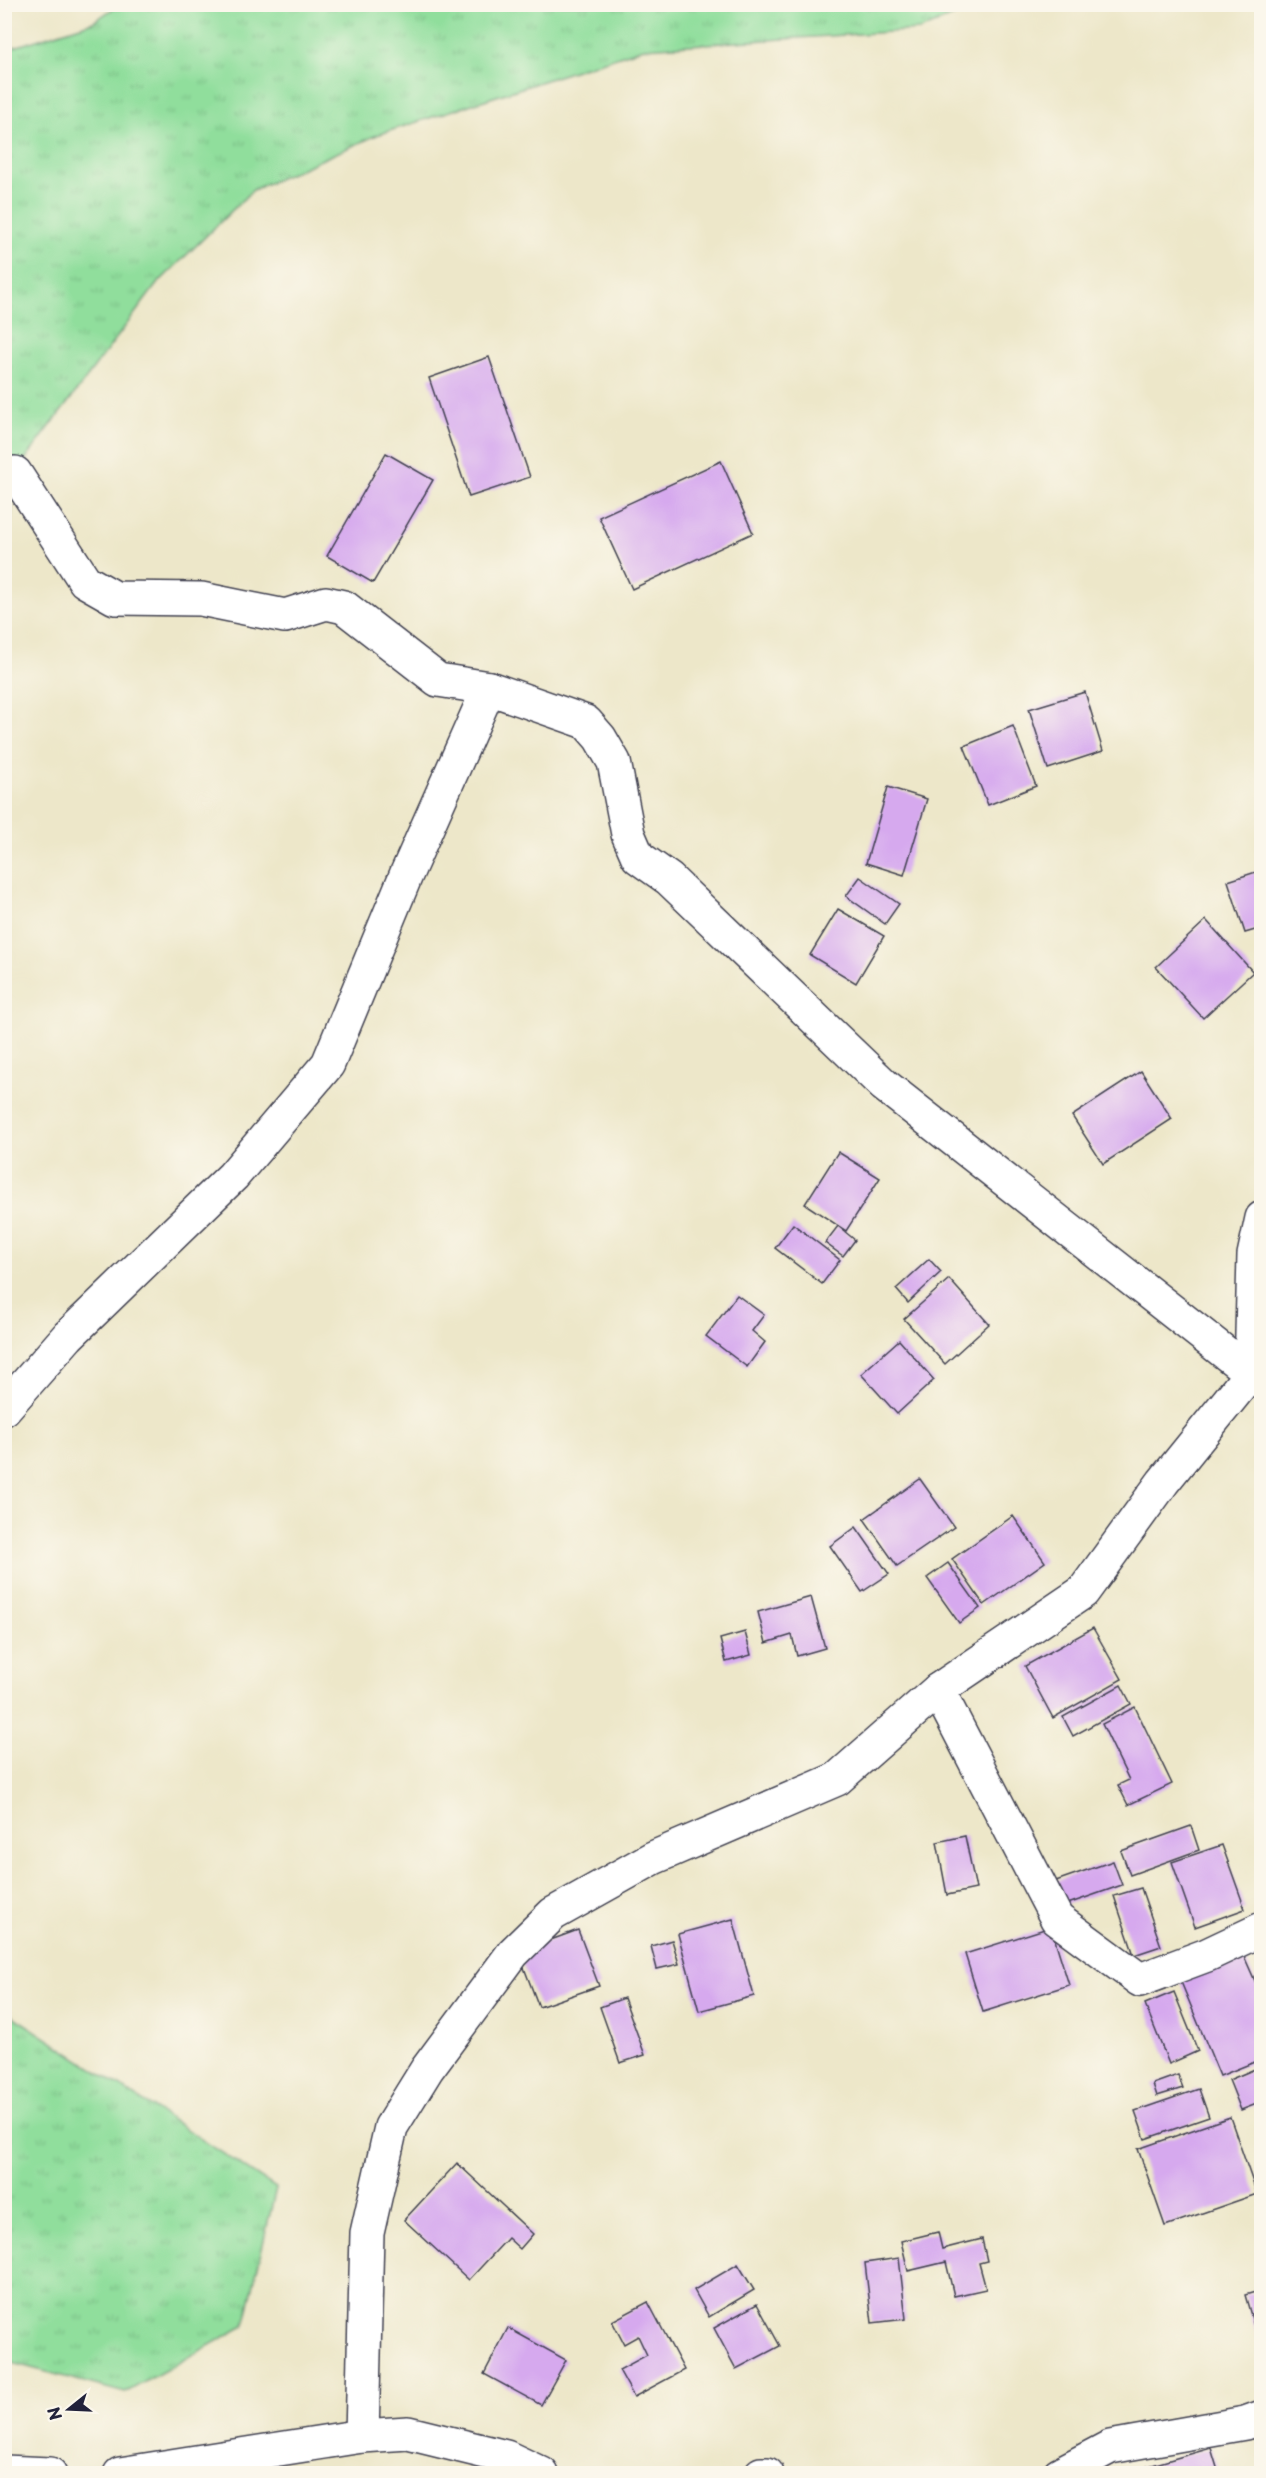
<svg xmlns="http://www.w3.org/2000/svg" width="1266" height="2478" font-family="'Playpen Sans',sans-serif">
<style>
.grass{fill:url(#grass-tufts);stroke:#59806c;stroke-width:1.5}
.building{fill:#d6a9ee}
.lines{fill:none;stroke-linecap:round;stroke-linejoin:round}
.minor-casing{stroke:#404050;stroke-width:36}
.minor{stroke:#fff;stroke-width:33}
</style>
<defs>
<pattern id="grass-tufts" width="24" height="20" patternUnits="userSpaceOnUse" patternTransform="scale(1.5)"><rect width="24" height="20" fill="#90de9c"/><path d="M3 7l-1-3M5 7V3M7 7l1-3M15 17l-1-3M17 17v-4M19 17l1-3" fill="none" stroke="#7cbe87"/></pattern>
</defs>
<rect width="100%" height="100%" fill="#fbf7ec"/>
<filter id="ink" filterUnits="userSpaceOnUse"><feTurbulence type="fractalNoise" baseFrequency=".0167" numOctaves="2"/><feDisplacementMap in="SourceGraphic" scale="12" xChannelSelector="R" yChannelSelector="G"/><feConvolveMatrix kernelMatrix="1 2 1 2 8 2 1 2 1" color-interpolation-filters="sRGB"/></filter>
<filter id="wash" filterUnits="userSpaceOnUse"><feTurbulence type="fractalNoise" baseFrequency=".008" numOctaves="4" result="noise"/><feDisplacementMap in="SourceGraphic" scale="24" xChannelSelector="R" yChannelSelector="G"/><feGaussianBlur stdDeviation="1.35" result="paint"/><feColorMatrix in="noise" values="0 0 0 0 0 0 0 0 0 0 0 0 0 0 0 0 0 1.4 0 .05"/><feComposite in="paint" operator="in"/></filter>
<g filter="url(#wash)">
<rect width="100%" height="100%" fill="#ede7c9"/>
<g class="grass">
<polygon points="120,4 978,5 920,30 644,48 377,135 253,190 157,284 15,473 5,585 5,50 93,22"/>
<polygon points="5,2011 276,2188 244,2326 125,2393 5,2361"/>
</g>
<g id="blocks">
<g class="building">
<polygon points="489,357 530,477 469,497 429,378"/>
<polygon points="386,453 433,480 373,583 327,556"/>
<polygon points="721,461 753,533 632,589 599,517"/>
<polygon points="1085,692 1103,751 1048,769 1029,709"/>
<polygon points="1013,726 1036,786 988,805 964,746"/>
<polygon points="888,787 927,799 904,875 866,863"/>
<polygon points="1262,870 1262,928 1245,933 1228,881"/>
<polygon points="860,877 899,904 885,924 846,896"/>
<polygon points="838,909 884,936 856,983 810,955"/>
<polygon points="1206,920 1253,972 1203,1018 1156,967"/>
<polygon points="1141,1071 1172,1119 1103,1164 1072,1116"/>
<polygon points="838,1152 880,1178 846,1231 805,1204"/>
<polygon points="793,1224 840,1260 822,1284 775,1248"/>
<polygon points="838,1226 855,1240 843,1256 825,1243"/>
<polygon points="929,1259 941,1272 908,1303 896,1289"/>
<polygon points="949,1279 989,1324 945,1364 904,1319"/>
<polygon points="737,1295 764,1315 752,1331 765,1342 747,1367 706,1336"/>
<polygon points="899,1340 934,1380 897,1414 861,1374"/>
<polygon points="920,1479 954,1527 897,1566 864,1519"/>
<polygon points="1013,1516 1045,1562 984,1605 952,1559"/>
<polygon points="856,1527 889,1574 862,1592 830,1546"/>
<polygon points="948,1563 980,1608 959,1623 927,1578"/>
<polygon points="811,1597 825,1648 797,1656 792,1635 766,1643 758,1612"/>
<polygon points="1093,1628 1122,1679 1053,1718 1025,1666"/>
<polygon points="745,1632 751,1655 726,1662 720,1639"/>
<polygon points="1121,1685 1131,1704 1073,1736 1063,1717"/>
<polygon points="1135,1707 1172,1784 1128,1805 1118,1785 1129,1780 1102,1724"/>
<polygon points="1191,1826 1199,1850 1130,1875 1121,1851"/>
<polygon points="965,1836 976,1889 947,1895 937,1842"/>
<polygon points="1222,1845 1245,1909 1195,1927 1172,1862"/>
<polygon points="1113,1861 1122,1885 1062,1906 1053,1882"/>
<polygon points="1141,1888 1161,1946 1134,1955 1114,1896"/>
<polygon points="733,1919 754,1996 699,2011 678,1934"/>
<polygon points="1051,1927 1069,1985 983,2012 965,1954"/>
<polygon points="578,1930 599,1986 539,2007 518,1952"/>
<polygon points="672,1940 679,1964 657,1969 651,1946"/>
<polygon points="1244,1956 1262,1997 1262,2059 1220,2076 1181,1982"/>
<polygon points="1174,1992 1198,2051 1169,2064 1145,2004"/>
<polygon points="624,1998 645,2055 620,2063 600,2007"/>
<polygon points="1262,2066 1262,2102 1241,2110 1229,2080"/>
<polygon points="1178,2075 1183,2088 1157,2096 1153,2084"/>
<polygon points="1199,2089 1209,2117 1145,2139 1135,2111"/>
<polygon points="1230,2117 1257,2194 1165,2226 1138,2149"/>
<polygon points="457,2163 533,2234 520,2249 508,2238 469,2280 404,2220"/>
<polygon points="938,2232 942,2249 982,2239 987,2261 979,2263 986,2289 954,2296 946,2262 908,2271 901,2241"/>
<polygon points="899,2258 906,2319 872,2323 865,2263"/>
<polygon points="738,2264 754,2290 709,2317 694,2290"/>
<polygon points="1262,2290 1262,2350 1261,2350 1245,2295"/>
<polygon points="648,2302 684,2370 634,2397 619,2370 647,2355 638,2336 624,2344 612,2321"/>
<polygon points="757,2304 780,2346 736,2369 714,2328"/>
<polygon points="508,2328 566,2360 541,2405 484,2374"/>
<polygon points="1211,2448 1219,2474 1136,2474 1135,2470"/>
</g>
</g>
</g>
<g filter="url(#ink)">
<use href="#blocks" fill-opacity="0" stroke="#404050" stroke-width="1.5"/>
<g class="lines">
<g class="minor-casing">
<g id="minor">
<polyline points="15,473 85,581 115,598 201,599 285,616 326,603 344,607 438,680 489,688 586,722 600,738 614,762 628,834 638,857 669,879 884,1085 1251,1373 1262,1378"/>
<polyline points="4,1409 68,1336 233,1176 328,1064 406,875 489,688"/>
<polyline points="938,1690 1057,1919 1140,1980 1207,1955 1262,1929"/>
<polyline points="362,2436 367,2233 391,2127 427,2069 513,1953 553,1914 653,1858 837,1779 938,1690 1083,1592 1163,1482 1251,1373 1254,1255 1262,1218"/>
<polyline points="4,2472 50,2474"/>
<polyline points="120,2474 362,2436 408,2433 506,2457 542,2474"/>
<polyline points="761,2474 767,2474"/>
<polyline points="1059,2474 1110,2447 1245,2423 1262,2417"/>
</g>
</g>
<use href="#minor" class="minor"/>
</g>
</g>
<rect width="1266" height="2478" fill="none" stroke="#fbf7ec" stroke-width="24"/>
<g transform="translate(69 2409) rotate(252)" stroke="#fbf7ec" stroke-width="4.5" paint-order="stroke">
<path d="M0-4.5L10 22L0 15L-10 22Z" fill="#22223b"/>
<text y="-9" font-size="16" font-weight="bold" text-anchor="middle" fill="#22223b">N</text>
</g>
</svg>
